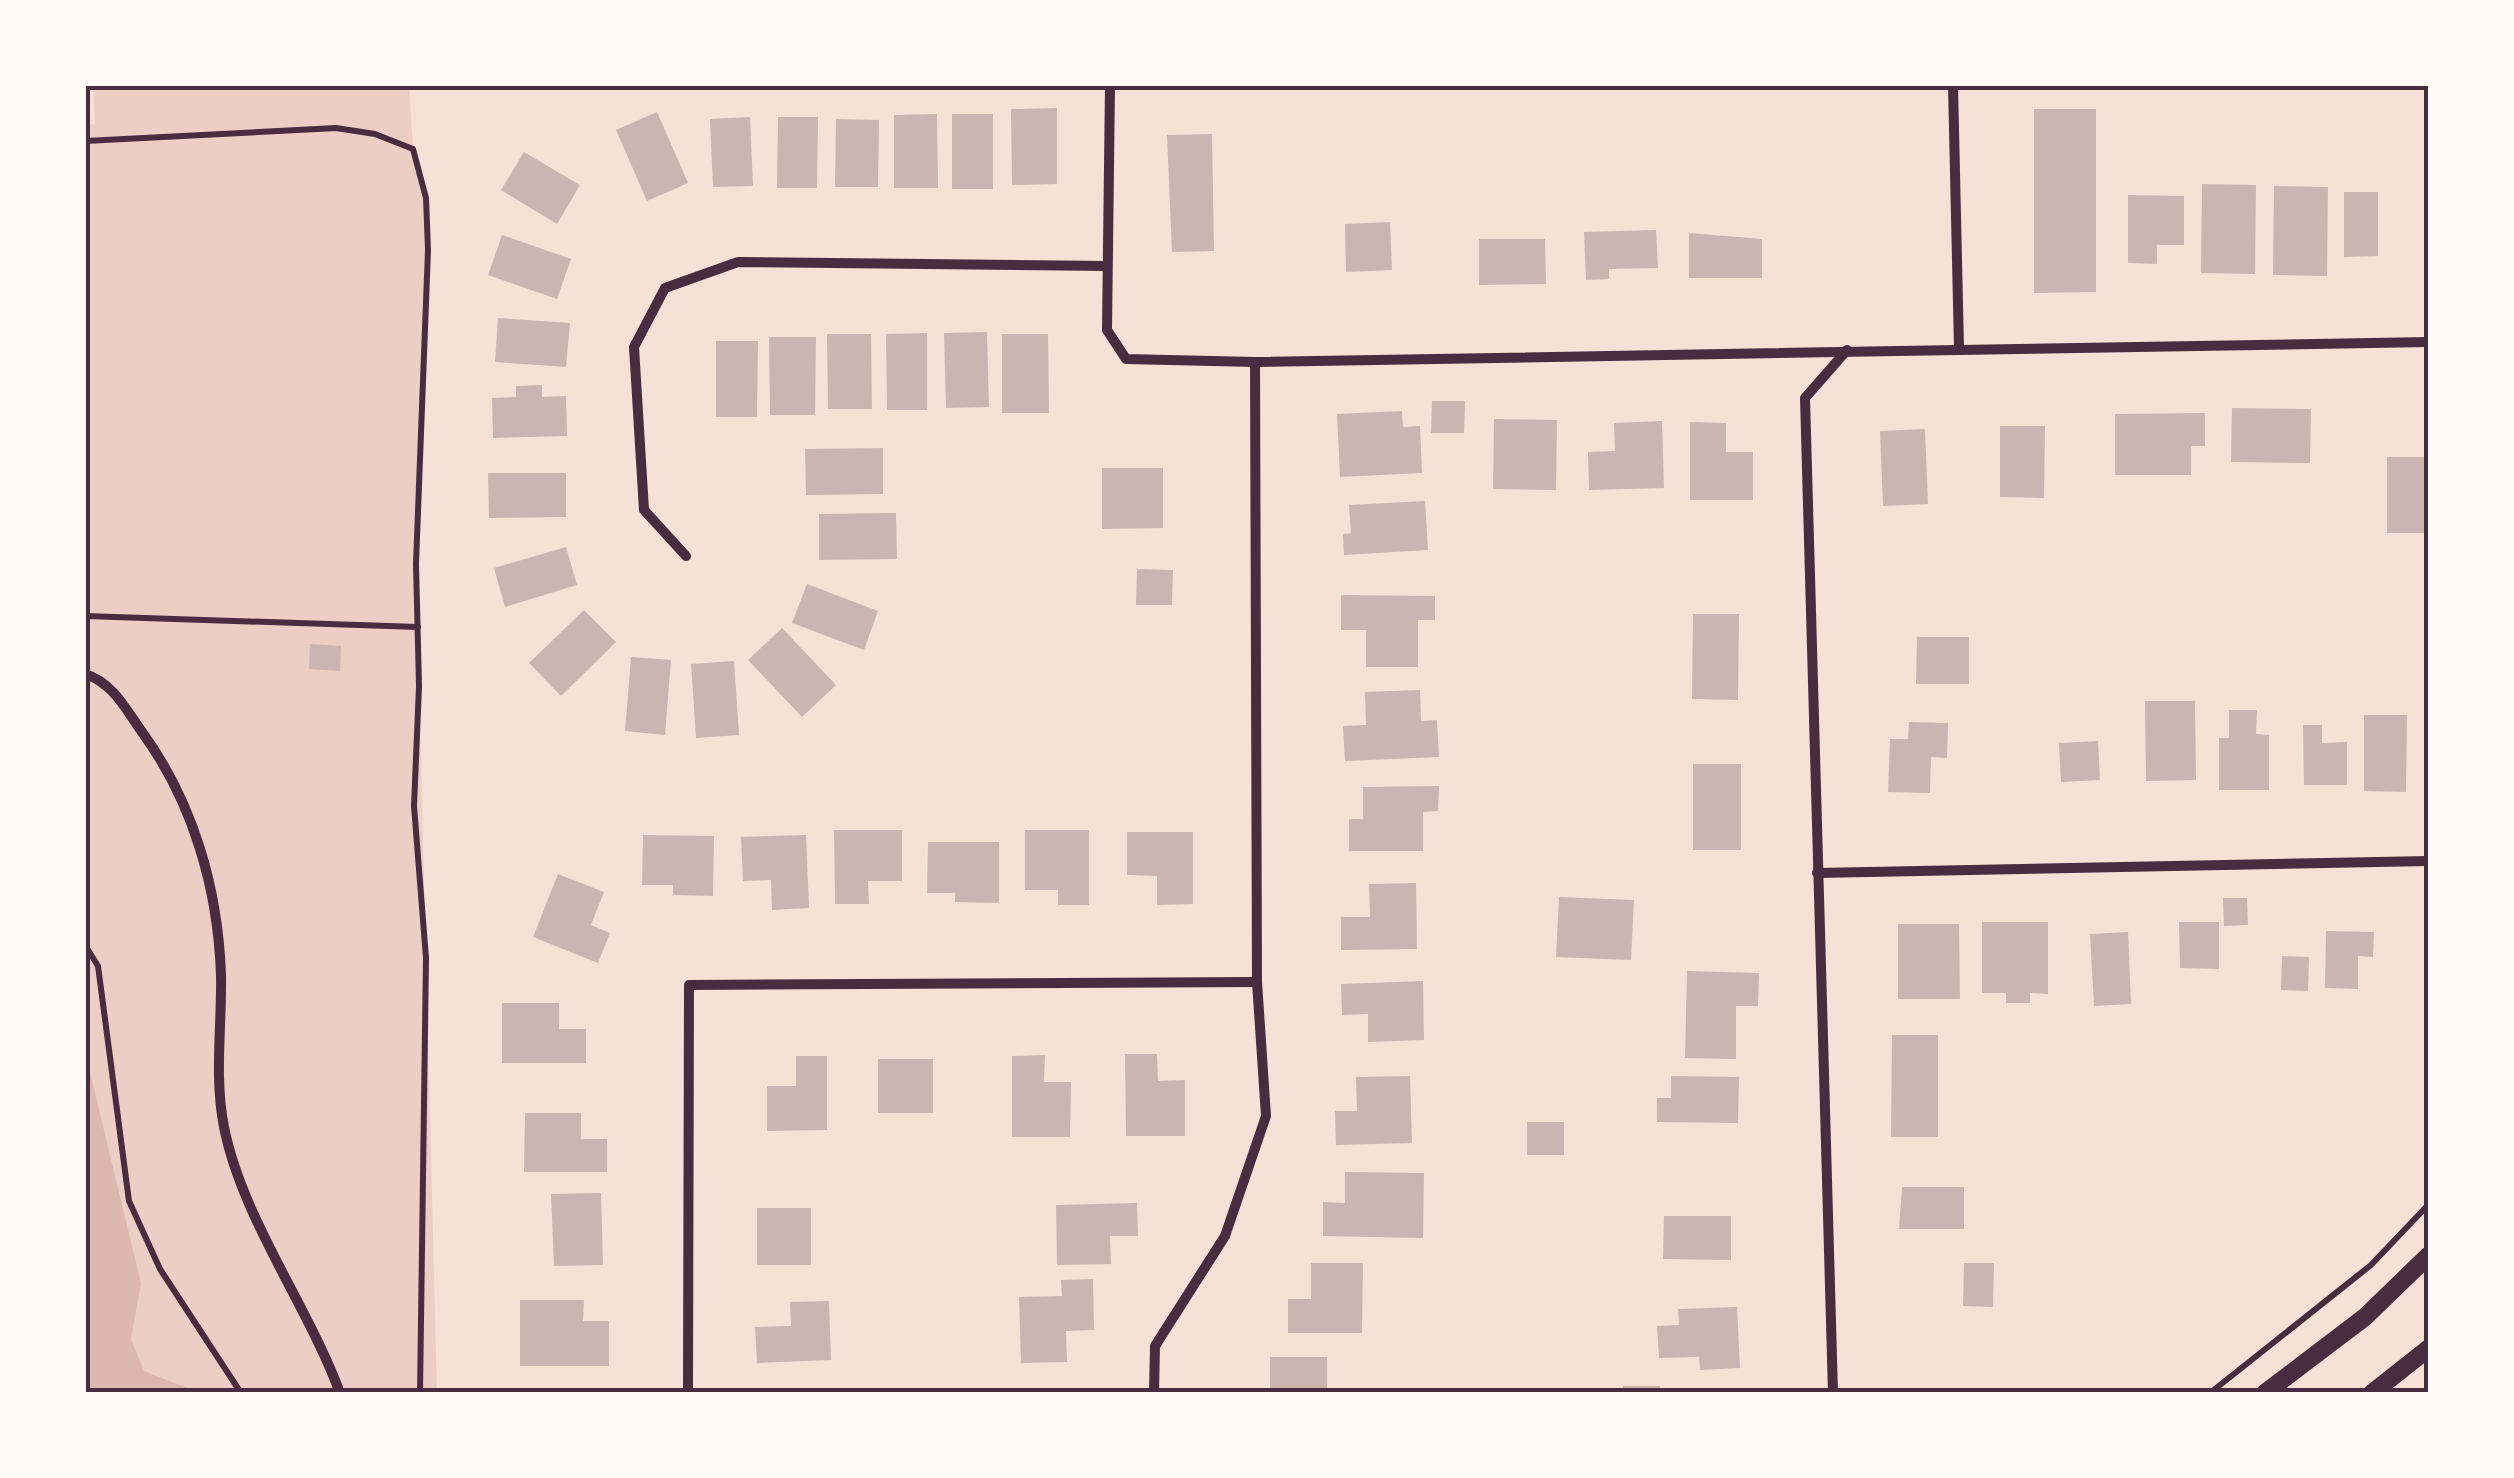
<svg xmlns="http://www.w3.org/2000/svg" width="2514" height="1478" font-family="Spectral,serif">
<style>
.green{fill:#ebcfc5}
.water{fill:#dcb8b0}
.building{fill:#ccb4b1}
.lines{fill:none;stroke-linecap:round;stroke-linejoin:round}
.path{stroke:#4a2c40;stroke-width:6}
.minor{stroke:#4a2c40;stroke-width:10}
.tertiary{stroke:#4a2c40;stroke-width:18}
.neatline{fill:none;stroke:#4a2c40;stroke-width:4}
</style>
<rect width="100%" height="100%" fill="#f7e1d7"/>
<polygon class="green" points="93,85 409,85 413,149 426,198 428,250 416,564 437,1393 85,1393 85,125 95,124"/>
<polygon class="water" points="85,1052 141,1283 131,1339 144,1371 200,1393 85,1393"/>
<g class="building">
<polygon points="1057,108 1057,184 1012,185 1011,109"/>
<polygon points="2034,109 2096,109 2096,292 2034,293"/>
<polygon points="657,112 688,183 647,201 616,130"/>
<polygon points="937,114 938,188 894,188 894,115"/>
<rect x="952" y="114" width="41" height="75"/>
<polygon points="750,117 753,186 713,187 710,119"/>
<polygon points="778,117 818,117 817,188 777,188"/>
<polygon points="836,119 879,120 878,187 835,187"/>
<polygon points="1212,134 1214,251 1172,252 1167,135"/>
<polygon points="524,152 580,185 557,224 501,190"/>
<polygon points="2202,184 2256,185 2255,274 2201,273"/>
<polygon points="2274,186 2328,187 2327,276 2273,275"/>
<polygon points="2344,192 2378,192 2378,256 2344,257"/>
<polygon points="2128,195 2184,196 2184,245 2157,245 2157,264 2128,263"/>
<polygon points="1390,222 1392,270 1346,272 1345,224"/>
<polygon points="1656,230 1658,268 1609,269 1609,279 1586,280 1584,232"/>
<polygon points="1689,233 1762,239 1762,278 1689,278"/>
<polygon points="502,235 571,259 557,299 488,275"/>
<polygon points="1479,239 1545,239 1546,284 1479,285"/>
<polygon points="498,318 570,323 566,367 495,362"/>
<polygon points="987,332 989,407 946,408 944,333"/>
<polygon points="927,333 927,410 887,410 886,334"/>
<polygon points="827,334 871,334 872,409 828,409"/>
<polygon points="1002,334 1048,334 1049,413 1002,413"/>
<polygon points="769,337 816,337 815,415 770,415"/>
<polygon points="716,341 758,341 757,417 716,417"/>
<polygon points="542,385 542,397 566,396 567,436 493,438 492,398 516,397 516,386"/>
<polygon points="1432,401 1465,401 1464,433 1431,433"/>
<polygon points="2232,408 2311,409 2310,463 2231,462"/>
<polygon points="1402,411 1403,427 1420,426 1422,473 1340,477 1337,414"/>
<polygon points="2205,413 2205,446 2191,446 2191,475 2115,475 2115,414"/>
<polygon points="1494,419 1557,420 1556,490 1493,489"/>
<polygon points="1662,421 1664,488 1589,490 1588,452 1615,451 1614,423"/>
<polygon points="1690,422 1726,423 1726,452 1753,452 1753,500 1690,500"/>
<polygon points="2000,426 2045,426 2044,498 2000,497"/>
<polygon points="1925,429 1928,504 1883,506 1880,431"/>
<polygon points="883,448 883,494 806,495 805,449"/>
<rect x="2387" y="457" width="42" height="76"/>
<polygon points="1102,468 1163,468 1163,528 1102,529"/>
<polygon points="488,473 566,473 566,517 489,518"/>
<polygon points="1425,501 1428,550 1344,555 1343,534 1351,533 1349,505"/>
<polygon points="896,513 897,559 819,560 819,514"/>
<polygon points="566,547 577,585 505,607 494,568"/>
<polygon points="1137,569 1173,570 1172,605 1136,605"/>
<polygon points="807,584 878,611 864,650 792,623"/>
<polygon points="1341,595 1435,596 1435,620 1418,620 1418,667 1366,667 1366,630 1341,630"/>
<polygon points="584,610 616,642 561,696 529,663"/>
<polygon points="1693,614 1739,614 1738,700 1692,699"/>
<polygon points="782,628 836,685 802,717 748,660"/>
<polygon points="1917,637 1969,637 1969,684 1916,684"/>
<polygon points="310,644 341,646 340,671 309,669"/>
<polygon points="631,657 671,660 665,735 625,731"/>
<polygon points="734,661 739,735 696,738 691,664"/>
<polygon points="1420,690 1421,721 1437,720 1439,757 1345,761 1343,726 1366,725 1365,692"/>
<polygon points="2145,701 2195,701 2196,780 2146,781"/>
<polygon points="2229,710 2257,710 2256,734 2269,735 2269,790 2219,790 2219,738 2229,738"/>
<polygon points="2364,715 2407,715 2406,792 2364,791"/>
<polygon points="1909,722 1948,723 1947,758 1931,757 1930,793 1888,792 1890,739 1908,739"/>
<polygon points="2303,725 2322,725 2322,743 2347,742 2347,785 2304,785"/>
<polygon points="2098,741 2100,780 2061,782 2059,743"/>
<rect x="1693" y="764" width="48" height="86"/>
<polygon points="1439,786 1438,811 1423,812 1423,851 1349,851 1349,819 1363,819 1363,787"/>
<polygon points="834,830 902,830 902,881 868,881 869,904 835,904"/>
<polygon points="1025,830 1089,830 1089,905 1058,905 1058,890 1025,890"/>
<polygon points="1127,832 1193,832 1193,904 1157,905 1157,876 1127,875"/>
<polygon points="643,835 714,836 713,896 673,895 673,885 642,885"/>
<polygon points="806,835 809,908 772,910 771,880 743,881 741,837"/>
<polygon points="928,842 999,842 999,903 955,902 955,893 927,893"/>
<polygon points="558,874 604,892 591,925 610,933 598,963 533,937"/>
<polygon points="1416,883 1417,949 1341,950 1341,917 1370,917 1369,884"/>
<polygon points="1559,897 1634,900 1631,960 1556,957"/>
<polygon points="2223,898 2247,898 2248,925 2224,926"/>
<polygon points="1982,922 2048,922 2048,994 2030,993 2030,1003 2006,1003 2006,993 1982,993"/>
<polygon points="2179,922 2219,922 2219,969 2180,968"/>
<polygon points="1898,924 1959,924 1960,999 1898,999"/>
<polygon points="2326,931 2374,932 2373,957 2358,956 2358,989 2325,988"/>
<polygon points="2128,932 2131,1004 2094,1006 2090,934"/>
<polygon points="2282,956 2309,957 2308,991 2281,990"/>
<polygon points="1687,971 1759,973 1758,1006 1736,1006 1736,1059 1685,1058"/>
<polygon points="1423,981 1424,1040 1368,1042 1368,1014 1342,1015 1341,984"/>
<polygon points="502,1003 559,1003 559,1029 586,1029 586,1063 502,1063"/>
<polygon points="1892,1035 1938,1035 1938,1137 1891,1137"/>
<polygon points="1125,1054 1157,1054 1158,1081 1185,1080 1185,1136 1126,1136"/>
<polygon points="1045,1055 1044,1082 1071,1082 1070,1137 1012,1137 1012,1056"/>
<polygon points="796,1056 827,1056 827,1130 767,1131 767,1086 796,1086"/>
<rect x="878" y="1059" width="55" height="54"/>
<polygon points="1410,1076 1412,1143 1336,1145 1335,1111 1357,1111 1356,1077"/>
<polygon points="1671,1076 1739,1077 1738,1123 1657,1122 1657,1098 1671,1098"/>
<polygon points="525,1113 581,1113 581,1139 607,1139 607,1172 524,1172"/>
<rect x="1527" y="1122" width="37" height="33"/>
<polygon points="1345,1172 1424,1173 1423,1238 1323,1236 1323,1202 1345,1203"/>
<polygon points="1902,1187 1964,1187 1964,1229 1899,1229"/>
<polygon points="601,1193 603,1265 554,1266 551,1194"/>
<polygon points="1137,1203 1138,1236 1110,1236 1111,1264 1057,1265 1056,1205"/>
<rect x="757" y="1208" width="54" height="57"/>
<polygon points="1664,1216 1731,1216 1731,1260 1663,1259"/>
<polygon points="1311,1263 1363,1263 1362,1333 1288,1333 1288,1299 1311,1299"/>
<polygon points="1964,1263 1994,1263 1993,1307 1963,1306"/>
<polygon points="1093,1279 1094,1330 1066,1331 1067,1362 1021,1363 1019,1297 1062,1296 1061,1280"/>
<polygon points="520,1300 584,1300 583,1321 609,1321 609,1366 520,1366"/>
<polygon points="829,1301 831,1360 757,1363 755,1327 791,1326 790,1302"/>
<polygon points="1737,1307 1740,1368 1700,1370 1699,1357 1659,1358 1657,1326 1679,1325 1678,1309"/>
<rect x="1270" y="1357" width="57" height="36"/>
<rect x="1623" y="1386" width="37" height="7"/>
</g>
<g class="lines">
<g class="path">
<polyline points="85,141 336,128 375,134 413,149 426,198 428,250 416,564 419,686 414,806 426,958 420,1393"/>
<polyline points="85,616 418,627"/>
<polyline points="85,945 98,966 129,1201 160,1269 241,1393"/>
<polyline points="2210,1393 2371,1265 2429,1204"/>
</g>
<g class="minor">
<polyline points="1110,85 1107,330 1126,359 1255,362 2429,342"/>
<polyline points="1953,85 1959,348"/>
<polyline points="686,556 644,510 634,347 665,288 738,262 1106,266"/>
<path d="M85,674C113,683 125,708 142,732C193,802 218,888 221,975C222,1026 214,1076 224,1127C242,1218 308,1306 340,1393"/>
<polyline points="1817,873 2429,861"/>
<polyline points="688,1393 689,985 1257,982"/>
<polyline points="1154,1393 1155,1346 1225,1236 1266,1116 1257,982 1255,362"/>
<polyline points="1833,1393 1805,398 1847,350"/>
</g>
<g class="tertiary">
<polyline points="2265,1393 2365,1317 2429,1255"/>
<polyline points="2372,1393 2429,1348"/>
</g>
</g>
<rect width="2514" height="1478" fill="none" stroke="#fffaf5" stroke-width="175"/>
<rect x="88" y="88" width="2338" height="1302" class="neatline"/>
</svg>
